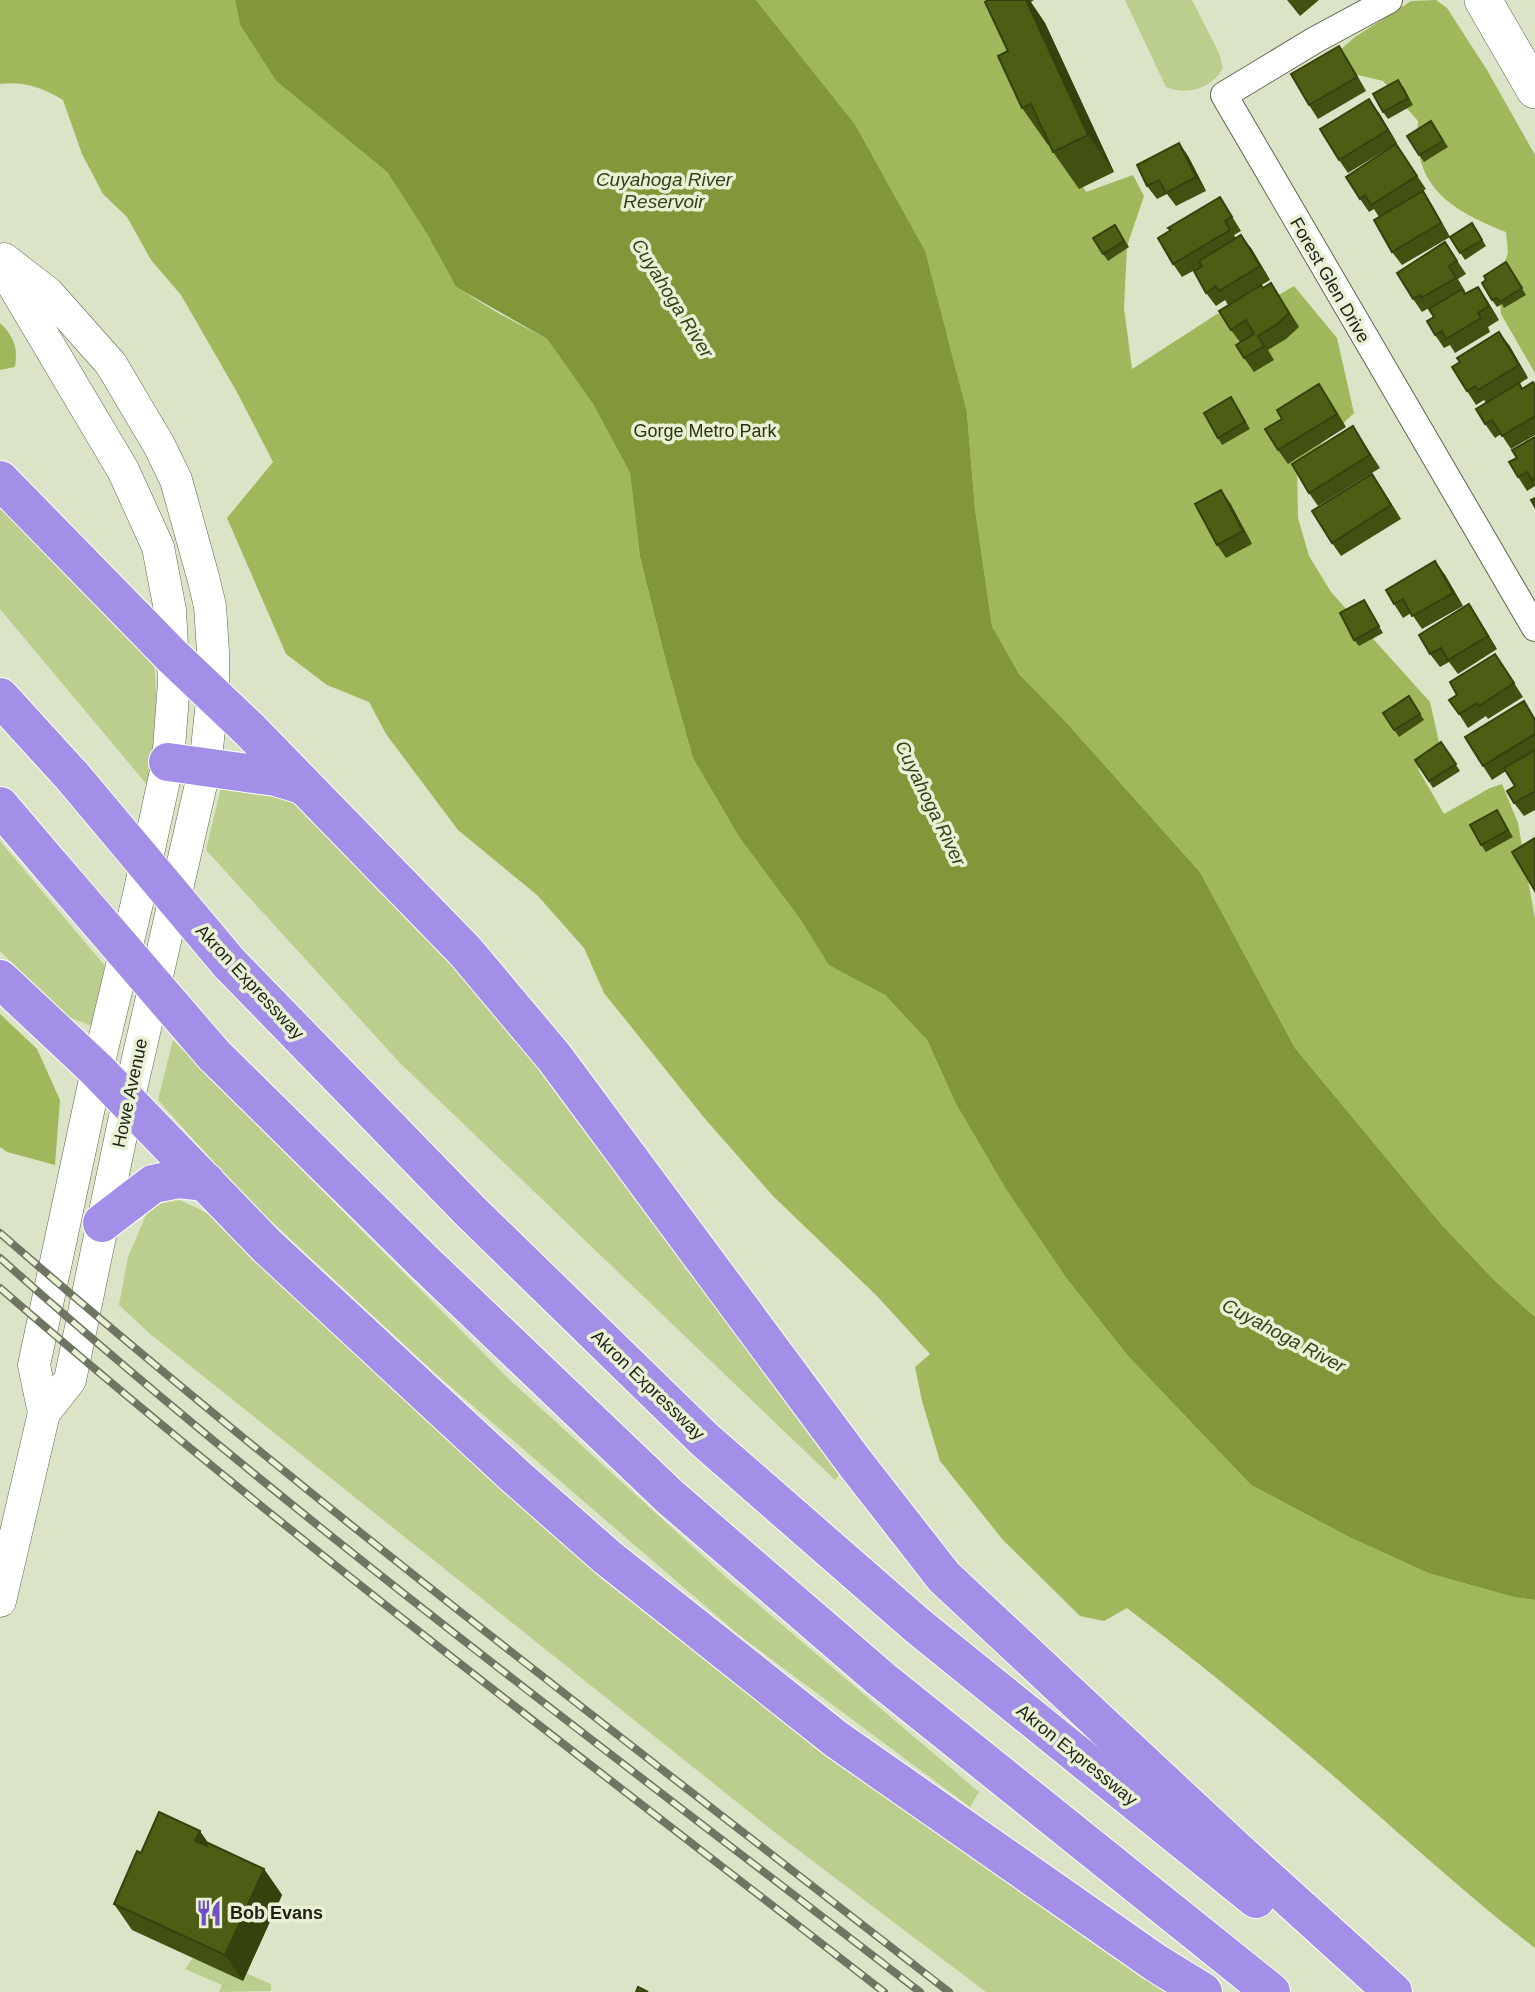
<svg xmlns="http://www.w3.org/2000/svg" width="1535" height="1992" font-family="Helvetica,sans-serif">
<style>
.green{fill:#bcce8d}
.forest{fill:#a0b85b}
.water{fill:#81973a}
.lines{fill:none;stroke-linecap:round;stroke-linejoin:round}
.minor-casing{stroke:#5f664d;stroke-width:28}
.tertiary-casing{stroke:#5f664d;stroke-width:33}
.secondary-casing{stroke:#5f664d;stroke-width:38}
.motorway-casing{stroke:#fff;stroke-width:40}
.minor{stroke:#fff;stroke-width:26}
.tertiary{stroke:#fff;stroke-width:32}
.secondary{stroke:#fff;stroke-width:37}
.motorway{stroke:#a38fe8;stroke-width:38}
.rail-casing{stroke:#6f7563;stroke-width:8}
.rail{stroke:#e8f1d4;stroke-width:5;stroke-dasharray:16;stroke-linecap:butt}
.motorway-bridge-casing{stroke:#fff;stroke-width:40;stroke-linecap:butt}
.motorway-bridge{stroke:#a38fe8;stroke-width:38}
.wall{fill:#425111}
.shaded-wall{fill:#36420e}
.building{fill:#4d5e14;stroke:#36420e;stroke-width:2}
.labels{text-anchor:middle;stroke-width:7;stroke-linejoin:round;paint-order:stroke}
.street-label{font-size:18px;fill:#1e2117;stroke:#e8f1d4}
.park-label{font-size:18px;fill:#2b340d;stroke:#e8f1d4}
.poi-label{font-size:18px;font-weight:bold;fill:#1e2117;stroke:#e8f1d4;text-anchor:start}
.water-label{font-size:19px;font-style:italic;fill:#364019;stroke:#e8f1d4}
</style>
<rect width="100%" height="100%" fill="#dbe4c7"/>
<g class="green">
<path d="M1125,0H1192L1219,53L1223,68C1212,88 1188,96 1166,87Z"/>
<polygon points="0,505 154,663 158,717 149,787 0,609"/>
<polygon points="222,783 291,800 469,975 844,1469 835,1480 399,1062 206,850"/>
<polygon points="0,841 105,966 92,1026 68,1017 0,951"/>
<polygon points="173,1040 512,1382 728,1579 979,1792 970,1807 739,1635 436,1374 244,1196 158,1100"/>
<polygon points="180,1200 227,1223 299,1288 1179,1992 986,1992 777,1834 149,1333 119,1305 128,1257 150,1206"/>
<polygon points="193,1958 243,1980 246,1973 271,1984 271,1991 219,1992 222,1985 185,1969"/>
</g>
<g class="forest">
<path d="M0,0H235L240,25L276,81L387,172L427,234L456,287L498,313L547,339L593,404L630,473L640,557L666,662L693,758L739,837L800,919L829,964L885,995L927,1040L956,1104L1007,1191L1067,1279L1128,1356L1251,1485L1349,1537L1428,1573L1513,1597L1535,1600V1948C1469,1897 1408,1841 1345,1786C1275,1725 1202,1665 1127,1608L1104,1621L1080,1616L1003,1540L940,1461L922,1401L915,1367L930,1354L877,1296L773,1196L706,1120L604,993L584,948L537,895L458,830L386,734L369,702L327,685L286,654L227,518L273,462L238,394L181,295L151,260L127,217L103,194L82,154L63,100C43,88 24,81 0,84Z"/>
<polygon points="756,0 993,0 1045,116 1086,192 1133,175 1144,196 1127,246 1124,308 1132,369 1217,314 1258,307 1294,286 1337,338 1354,413 1297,467 1298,518 1309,556 1331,592 1430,702 1439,742 1418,769 1444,814 1490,788 1502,784 1518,823 1535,919 1535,1317 1495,1281 1441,1224 1295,1048 1200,872 1065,721 1019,674 992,626 975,509 967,413 854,123"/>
<path d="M1436,0L1447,8L1487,70L1535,155V373L1501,314L1498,281L1508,253L1506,232C1451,210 1412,187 1418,121L1383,81L1354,74L1333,56L1355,37L1411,1Z"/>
<path d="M0,323C14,336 18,348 15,367L0,370Z"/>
<polygon points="0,1014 37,1049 60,1100 55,1165 7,1152 0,1147"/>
</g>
<polygon class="water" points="235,0 756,0 854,123 925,251 967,413 975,509 992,626 1019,674 1065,721 1200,872 1295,1048 1441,1224 1495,1281 1535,1317 1535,1600 1513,1597 1428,1573 1349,1537 1251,1485 1128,1356 1067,1279 1007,1191 956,1104 927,1040 885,995 829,965 800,919 739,837 693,758 666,662 640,557 630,473 593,404 547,339 456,287 427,234 387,172 276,81 240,25"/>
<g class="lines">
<g class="minor-casing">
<polyline id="minor" points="1389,0 1315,40 1224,95 1535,628"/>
</g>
<g class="tertiary-casing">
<g id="tertiary">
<polyline points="4,259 48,293 111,364 159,445 176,480 203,577 210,606 213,652 213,692 205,767 128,1102 70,1380 44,1413"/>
<polyline points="0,263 123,470 158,547 170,610 174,682 168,762 138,899 97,1070 34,1365 44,1413 0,1601"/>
</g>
</g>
<g class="secondary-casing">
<polyline id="secondary" points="1483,0 1535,90"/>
</g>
<g class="motorway-casing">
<g id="motorway">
<polyline points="0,480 172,656 250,730 465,951 554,1057 855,1463 944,1577 1236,1850 1393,1992"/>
<polyline points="0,697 72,776"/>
<polyline points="168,762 276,777 302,785"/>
<polyline points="0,806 51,866"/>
<polyline points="229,963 471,1212 705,1440 918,1626 1256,1899"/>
<polyline points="0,979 97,1070 267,1246 514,1475 607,1557 836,1739 1156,1963 1203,1992"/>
<polyline points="214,1055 425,1263 670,1497 881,1679 1271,1992"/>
<polyline points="102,1223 153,1184 178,1179 206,1182"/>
</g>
</g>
<use href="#minor" class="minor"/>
<use href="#tertiary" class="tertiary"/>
<use href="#secondary" class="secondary"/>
<use href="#motorway" class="motorway"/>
<g class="rail-casing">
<g id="rail">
<path d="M0,1233C306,1499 629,1743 949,1992"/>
<path d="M0,1258C293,1519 610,1752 920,1992"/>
<path d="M0,1288C285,1535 587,1761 884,1992"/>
</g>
</g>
<use href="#rail" class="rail"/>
<g class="motorway-bridge-casing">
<g id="motorway-bridge">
<polyline points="72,776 229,963"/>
<polyline points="51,866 214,1055"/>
</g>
</g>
<use href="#motorway-bridge" class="motorway-bridge"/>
</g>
<g class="wall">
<polygon points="988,0 1034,0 1031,2 1045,23 1114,172 1079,189 1053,152 1050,144 1048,145 1022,108 1008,51"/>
<polygon points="1287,0 1319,0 1300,16"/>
<polygon points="1339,46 1348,60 1366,91 1318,119 1309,105"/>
<polygon points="1403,86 1413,105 1388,119 1383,112"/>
<polygon points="1379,113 1397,143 1348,173 1339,160"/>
<polygon points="1431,121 1448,147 1424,162 1419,155"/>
<polygon points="1179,143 1188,156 1206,191 1176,206 1167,194 1157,199 1147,186"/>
<polygon points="1396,144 1426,189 1421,192 1423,191 1432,205 1450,237 1402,265 1392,252 1379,217 1374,209 1369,212 1360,199"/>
<polygon points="1220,197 1241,231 1234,235 1236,238 1251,248 1270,280 1228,305 1225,300 1216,306 1206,293 1202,266 1182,277 1173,264 1170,231 1168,228"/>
<polygon points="1472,223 1486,246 1465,260 1450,237"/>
<polygon points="1115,225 1129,247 1108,261 1103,254"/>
<polygon points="1445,242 1466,274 1458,279 1465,291 1464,292 1466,294 1478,287 1499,320 1488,327 1490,332 1455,353 1450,345 1444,348 1435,335 1434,317 1429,308 1422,312 1413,299"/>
<polygon points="1506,262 1526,295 1504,308 1502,304 1497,307 1492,300 1486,280"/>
<polygon points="1271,283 1299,327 1286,339 1268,350 1274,360 1254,372 1244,358 1240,342 1231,330 1263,288"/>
<polygon points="1509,345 1528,378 1519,384 1523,389 1535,385 1535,435 1511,449 1501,434 1495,438 1485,424 1486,403 1484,400 1476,405 1467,391"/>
<polygon points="1328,398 1346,427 1288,464 1278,450"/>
<polygon points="1236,404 1250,429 1222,445 1218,438"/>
<polygon points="1535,437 1535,486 1527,491 1518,477 1517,458"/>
<polygon points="1362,440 1380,468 1318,506 1309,493"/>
<polygon points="1372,474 1401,519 1341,556 1332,543"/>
<polygon points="1230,503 1252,544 1226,558 1217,545"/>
<polygon points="1435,561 1445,575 1463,606 1422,629 1411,613 1403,618 1394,604"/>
<polygon points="1364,600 1383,633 1359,646 1354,640"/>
<polygon points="1469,604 1497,649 1458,674 1449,662 1440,667 1430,654"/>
<polygon points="1504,667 1523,697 1488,719 1486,716 1468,728 1459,714 1457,695"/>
<polygon points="1409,696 1424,720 1399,737 1383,713"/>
<polygon points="1535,718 1535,810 1524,816 1514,803 1515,786 1506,771 1492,780 1483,766"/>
<polygon points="1441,742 1460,771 1433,788 1415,760"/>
<polygon points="1497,810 1513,837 1486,852 1481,845"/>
<polygon points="209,1844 264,1869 282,1895 243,1981 132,1930 114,1904 141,1853"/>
</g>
<g class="shaded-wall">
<polygon points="1026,0 1029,0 1045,23 1114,172 1088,135"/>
<polygon points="1339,46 1348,60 1366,91 1357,77"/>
<polygon points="1369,99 1379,113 1397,143 1388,130"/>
<polygon points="1179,143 1188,156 1206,191 1196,177"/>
<polygon points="1423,191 1432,205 1450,237 1441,223"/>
<polygon points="1241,235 1251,248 1270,280 1260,266"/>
<polygon points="1271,283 1280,297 1299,327 1289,313"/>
<polygon points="1478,287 1487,300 1499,320 1489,306"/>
<polygon points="1499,332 1509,345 1528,378 1519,365"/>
<polygon points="1319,384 1328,398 1346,427 1337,414"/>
<polygon points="1372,474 1381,487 1401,519 1391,505"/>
<polygon points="1221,490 1230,503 1252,544 1243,531"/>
<polygon points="1435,561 1445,575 1463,606 1453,593"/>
<polygon points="1469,604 1478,618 1497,649 1488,636"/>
<polygon points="200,1831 218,1857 195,1841"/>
<polygon points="264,1869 282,1895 243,1981 225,1955"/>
</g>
<g class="building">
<polygon points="988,0 1026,0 1088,135 1053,152 1031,104 1022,108 998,56 1008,51 985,2"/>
<polygon points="1339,46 1357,77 1309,105 1291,74"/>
<polygon points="1398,80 1408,98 1383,112 1373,94"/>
<polygon points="1369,99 1388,130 1339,160 1320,129"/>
<polygon points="1431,121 1443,141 1419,155 1407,136"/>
<polygon points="1179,143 1196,177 1166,193 1159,180 1147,186 1137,165"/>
<polygon points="1396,144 1417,176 1371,205 1365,195 1360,199 1346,177"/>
<polygon points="1423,191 1441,223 1392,252 1374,220"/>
<polygon points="1220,197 1232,217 1225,221 1230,230 1173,264 1158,238 1171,230 1168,228"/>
<polygon points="1472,223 1482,240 1460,253 1450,237"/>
<polygon points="1115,225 1124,241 1103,254 1093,238"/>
<polygon points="1241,235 1260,266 1219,291 1216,286 1206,293 1194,271 1202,266 1199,261"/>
<polygon points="1445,242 1457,261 1449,266 1456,278 1421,298 1420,295 1413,299 1397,273"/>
<polygon points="1506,262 1522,288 1500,302 1497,298 1492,300 1482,283 1486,280 1484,276"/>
<polygon points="1271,283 1289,313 1276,325 1258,336 1264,346 1244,358 1236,345 1254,334 1246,320 1231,330 1219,311 1261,285 1263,288"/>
<polygon points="1478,287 1489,306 1478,313 1481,318 1446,339 1442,331 1435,335 1427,321 1434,317 1429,309 1462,289 1465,294"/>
<polygon points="1499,332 1519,365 1478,390 1475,386 1467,391 1452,367 1460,362 1457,358"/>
<polygon points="1533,382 1535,385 1535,416 1502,436 1492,420 1485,424 1476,409 1519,383 1522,389"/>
<polygon points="1319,384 1337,414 1278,450 1265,429 1282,419 1277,410"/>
<polygon points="1231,397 1245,422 1218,438 1204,413"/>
<polygon points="1353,426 1370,455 1309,493 1292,464"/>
<polygon points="1535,437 1535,478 1532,480 1527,472 1518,477 1509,462 1517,458 1512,450"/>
<polygon points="1372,474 1391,505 1332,543 1312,511"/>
<polygon points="1221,490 1243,531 1217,545 1195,504"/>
<polygon points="1535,498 1535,507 1531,500"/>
<polygon points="1435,561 1453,593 1412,616 1403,599 1394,604 1386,590"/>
<polygon points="1364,600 1379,626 1354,640 1340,613"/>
<polygon points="1469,604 1488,636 1448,660 1441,648 1430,654 1419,635"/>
<polygon points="1495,654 1514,683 1479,706 1477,703 1459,714 1449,700 1457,695 1450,682"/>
<polygon points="1409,696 1420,714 1394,730 1383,713"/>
<polygon points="1524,701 1535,720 1535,734 1483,766 1465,737"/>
<polygon points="1441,742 1456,764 1429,781 1415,760"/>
<polygon points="1535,750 1535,791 1514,803 1507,791 1515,786 1504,768"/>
<polygon points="1497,810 1508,830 1481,845 1470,825"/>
<polygon points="1535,838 1535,891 1512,852"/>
<polygon points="159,1812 200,1831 195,1841 207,1846 208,1843 264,1869 225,1955 114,1904 137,1851 141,1853"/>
<polygon points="638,1987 648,1992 636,1992"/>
</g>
<defs>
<g id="restaurant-bare" transform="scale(2.1)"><path d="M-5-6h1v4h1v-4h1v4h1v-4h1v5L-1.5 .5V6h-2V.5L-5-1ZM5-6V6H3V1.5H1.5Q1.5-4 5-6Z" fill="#724dc6" stroke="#e8f1d4" stroke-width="2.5" paint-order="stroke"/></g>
</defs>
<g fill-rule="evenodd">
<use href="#restaurant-bare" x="209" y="1913"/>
</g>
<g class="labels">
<g class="street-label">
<text transform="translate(1330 280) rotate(60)" y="6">Forest Glen Drive</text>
<text transform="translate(250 982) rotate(47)" y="6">Akron Expressway</text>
<text transform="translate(130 1093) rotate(-78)" y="6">Howe Avenue</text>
<text transform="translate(648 1385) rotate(44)" y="6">Akron Expressway</text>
<text transform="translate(1077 1755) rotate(39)" y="6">Akron Expressway</text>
</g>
<g class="park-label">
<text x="705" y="437">Gorge Metro Park</text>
</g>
<g class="poi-label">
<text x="230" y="1919">Bob Evans</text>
</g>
<g class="water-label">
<text x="664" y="186">Cuyahoga River<tspan x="664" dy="22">Reservoir</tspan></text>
<text transform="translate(673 298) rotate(58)" y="7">Cuyahoga River</text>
<text transform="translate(931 803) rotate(64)" y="7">Cuyahoga River</text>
<text transform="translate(1284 1335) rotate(28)" y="7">Cuyahoga River</text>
</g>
</g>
</svg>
